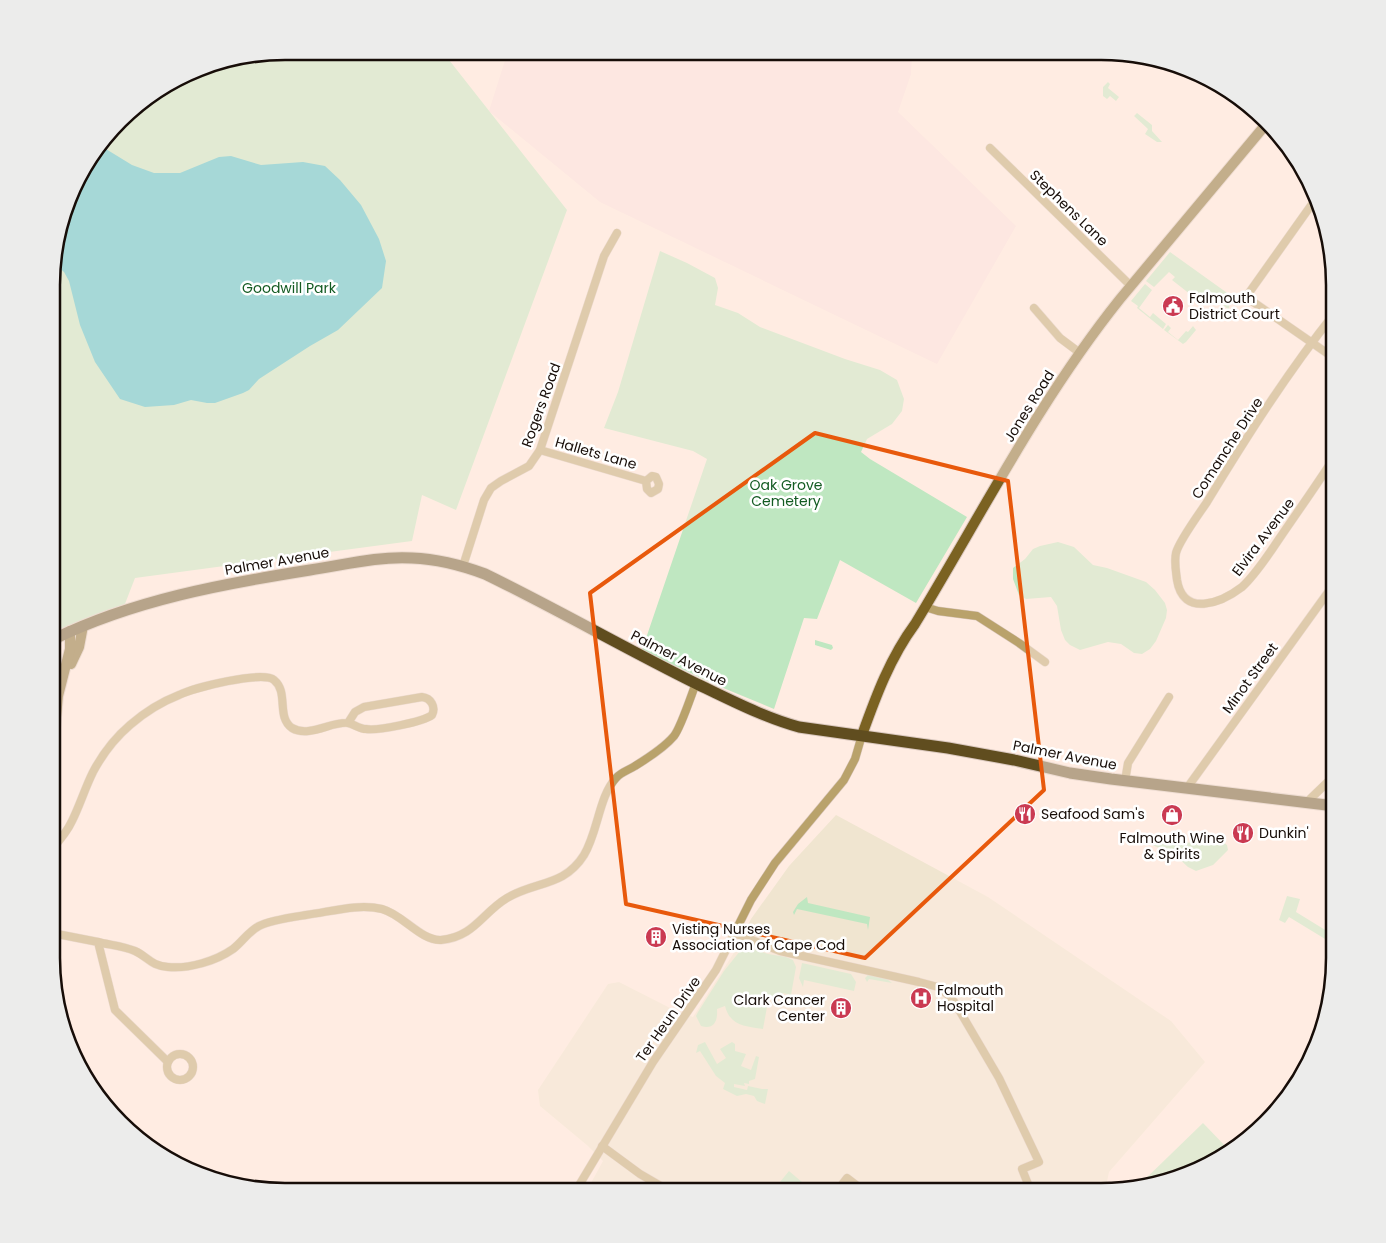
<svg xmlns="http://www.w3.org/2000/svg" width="1386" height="1243" font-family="Poppins,sans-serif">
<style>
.industrial{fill:#fadfdf}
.medical{fill:#f0e5d0}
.green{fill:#bfe7c1}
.water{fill:#3bbfc9}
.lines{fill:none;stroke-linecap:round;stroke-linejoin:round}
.minor-casing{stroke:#dac8bf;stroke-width:9}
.major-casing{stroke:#dac8bf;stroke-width:12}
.highway-casing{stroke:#dac8bf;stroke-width:13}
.minor{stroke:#b9a26b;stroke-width:8}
.major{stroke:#7b6222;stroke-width:10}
.highway{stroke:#604d1f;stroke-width:11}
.marked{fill:none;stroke:#e8590c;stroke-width:4;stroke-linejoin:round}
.labels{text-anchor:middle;stroke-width:5;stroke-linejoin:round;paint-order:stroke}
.street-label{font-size:14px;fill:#170d08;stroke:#fff}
.park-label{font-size:14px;fill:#135b22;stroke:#fff}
.poi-label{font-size:14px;fill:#170d08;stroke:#fff;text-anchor:start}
.rim{fill:none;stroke:#170d08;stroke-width:2.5}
</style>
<rect width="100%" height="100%" fill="#ffece2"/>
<polygon class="industrial" points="508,51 912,52 911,74 898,112 1016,226 937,364 600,202 489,111"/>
<polygon class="medical" points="836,815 988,897 1171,1021 1205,1062 1109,1172 1105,1191 586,1192 603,1161 588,1146 540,1106 538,1090 608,984 619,982 676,1011 693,1017 735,951 751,919 789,866"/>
<g class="green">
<polygon points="285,51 442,51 567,210 456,510 422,495 412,541 135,578 123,609 54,641 56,239 82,168 131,109 209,64"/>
<polygon points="1108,82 1110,84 1108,88 1119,97 1116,101 1110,96 1107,99 1103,96 1103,87"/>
<polygon points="1137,113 1152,125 1152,131 1162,142 1157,142 1145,134 1148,129 1134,116"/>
<polygon points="660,251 687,263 715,278 718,288 715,305 738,313 760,327 845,359 880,370 897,380 904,399 902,411 892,424 867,439 861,452 870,459 967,517 916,603 840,560 817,619 804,618 774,709 716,685 642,650 707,459 693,451 604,428 618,392"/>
<polygon points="1170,252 1230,295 1229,310 1212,296 1205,304 1196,297 1195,298 1172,280 1175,277 1169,272 1154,287 1146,281"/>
<polygon points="1145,284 1152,290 1139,308 1150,317 1153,313 1166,324 1163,329 1137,308 1138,306 1131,301"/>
<polygon points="1168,325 1171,328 1168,332 1178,340 1186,331 1188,332 1193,326 1196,330 1186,342 1183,344 1164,330"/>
<polygon points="1058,542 1074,547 1093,565 1107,568 1146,582 1155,590 1165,603 1167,610 1166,618 1156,641 1150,649 1142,654 1134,653 1121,644 1108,642 1080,650 1070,645 1065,640 1061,630 1057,606 1051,597 1026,599 1019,595 1013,579 1013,568 1025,559 1033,549 1040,546"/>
<polygon points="815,640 832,645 833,648 831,650 815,645"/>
<path d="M1160,838C1171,838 1181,842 1192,843C1204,844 1215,834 1227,845L1228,850L1213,865L1196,871L1188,867L1174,854L1152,845L1153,840Z"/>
<polygon points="1287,896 1300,899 1296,912 1335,936 1335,945 1289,917 1285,923 1279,920"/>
<polygon points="807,897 808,903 870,917 868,930 867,924 797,909 794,915 793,912 798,904"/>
<path d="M744,946L768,954L786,957L793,960L796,967L791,995L783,993L782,998L769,996L763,1029C745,1026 730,1026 725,1006L717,1009C718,1021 714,1030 701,1026L696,1016L698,1012L724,971Z"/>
<polygon points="802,963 851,974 856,982 854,991 804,980 803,987 799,978"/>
<polygon points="868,975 887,979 892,983 869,979 867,982 865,978"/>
<polygon points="705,1042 717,1064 726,1058 720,1049 732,1042 735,1044 735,1051 746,1054 741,1066 751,1070 756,1056 759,1057 755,1079 749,1081 749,1084 744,1083 745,1086 734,1084 734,1087 747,1090 748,1086 762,1089 768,1089 765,1104 757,1101 754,1096 746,1094 737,1096 723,1089 725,1083 716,1076 700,1051 696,1053 698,1045"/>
<polygon points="1203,1123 1229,1150 1190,1174 1138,1186"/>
<polygon points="789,1171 809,1188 809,1191 793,1191 784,1185 782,1186 780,1182"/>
</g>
<polygon class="water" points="101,146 132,165 154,173 180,173 219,157 231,156 261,165 303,162 325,166 340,180 361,205 379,239 386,261 382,288 338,330 310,346 259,379 249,390 243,393 215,403 207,403 191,400 174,405 145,407 120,399 95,362 80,325 69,281 64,272 56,265 56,239 82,168"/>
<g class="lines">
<g class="minor-casing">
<g id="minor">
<polyline points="990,148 1131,286"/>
<polyline points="1317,197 1246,297 1334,358"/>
<polyline points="1034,308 1060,338 1080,353"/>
<path d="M1334,314C1287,373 1246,438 1207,502C1199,514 1179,541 1176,553C1174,562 1176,571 1177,580C1183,618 1221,603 1242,587C1255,575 1267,557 1277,542C1296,514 1316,486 1334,458"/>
<polyline points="540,450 646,481"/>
<polygon points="652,476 656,477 659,484 658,489 651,493 647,489 646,481"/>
<polyline points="463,566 484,500 491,488 501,481 529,466 540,450 604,256 617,233"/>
<polyline points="925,607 938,611 977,616 1019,643 1045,662"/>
<polyline points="1125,781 1128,763 1169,697"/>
<polyline points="1187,788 1334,584"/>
<polyline points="1307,802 1335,775"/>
<path d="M52,849C60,840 67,832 72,821C80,805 85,788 93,772C102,755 116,737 130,725C145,712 161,702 179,695C193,688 263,670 274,680C289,692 276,717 292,728C309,738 332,721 348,723C354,724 359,729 366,729C377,731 423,722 432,715C436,707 431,698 422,697L364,707L355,712L348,723"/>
<polyline points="52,933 98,942 115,1010 168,1062"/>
<polyline points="734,933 780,951 919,982 938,987 948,995 955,1003 999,1078 1039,1162 1022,1169 1028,1184 1029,1191"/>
<path d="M98,942C110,945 123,946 135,951C148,957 151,966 168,967C189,969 216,961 233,949C242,942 248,932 259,926C270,920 293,917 306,915C330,912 358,903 382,909C402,914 421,941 441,940C474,937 482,913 507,898C535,881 564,887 584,855C598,832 599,796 616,778C621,772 629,770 635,766C648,758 664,748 674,736C681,727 691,696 696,683"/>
<circle cx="180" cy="1067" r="13"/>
<polyline points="602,1146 640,1174 671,1192"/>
<polyline points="837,1191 847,1178 864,1191"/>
<polyline points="575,1192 653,1062 716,970 751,900 775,863 844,780 855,759 862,735"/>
</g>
</g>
<g class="major-casing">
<g id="major">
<polyline points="71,664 79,647 83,626"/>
<path d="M862,735C876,696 890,658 915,624C981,515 1040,399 1120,299L1267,123"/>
<polyline points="53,749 58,696 70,649 70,631"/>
</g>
</g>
<g class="highway-casing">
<path id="highway" d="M54,639C134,600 222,584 310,570C344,565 377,556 412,558C438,559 461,565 485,574C557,609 626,649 697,684C731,700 763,717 799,727L948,748L1014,760L1070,773L1111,779L1335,806"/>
</g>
<use href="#minor" class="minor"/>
<use href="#major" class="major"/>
<use href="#highway" class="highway"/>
</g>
<path d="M0 0H1386V1243H0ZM815,433L1008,481L1044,790L865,958L626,904L590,593Z" fill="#ffece2" fill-opacity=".55" fill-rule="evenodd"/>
<path class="marked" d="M815,433L1008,481L1044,790L865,958L626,904L590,593Z"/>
<defs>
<g id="civic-disc" transform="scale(1.125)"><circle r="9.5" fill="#ca3a52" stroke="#fff"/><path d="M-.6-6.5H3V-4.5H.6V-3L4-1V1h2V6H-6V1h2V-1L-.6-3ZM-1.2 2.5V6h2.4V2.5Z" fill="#fff"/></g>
<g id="restaurant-disc" transform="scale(1.125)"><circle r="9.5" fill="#ca3a52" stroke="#fff"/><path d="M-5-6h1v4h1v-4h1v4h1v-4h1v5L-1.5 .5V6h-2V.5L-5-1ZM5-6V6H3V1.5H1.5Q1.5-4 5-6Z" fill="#fff"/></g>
<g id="shop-disc" transform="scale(1.125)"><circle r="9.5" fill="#ca3a52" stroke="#fff"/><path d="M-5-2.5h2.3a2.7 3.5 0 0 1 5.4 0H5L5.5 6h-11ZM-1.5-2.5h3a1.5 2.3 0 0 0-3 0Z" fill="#fff"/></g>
<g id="building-disc" transform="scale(1.125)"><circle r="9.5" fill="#ca3a52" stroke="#fff"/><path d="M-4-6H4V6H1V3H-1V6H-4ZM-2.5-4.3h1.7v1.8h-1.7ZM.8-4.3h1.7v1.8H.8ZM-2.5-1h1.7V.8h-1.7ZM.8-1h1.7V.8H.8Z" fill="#fff"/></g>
<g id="hospital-disc" transform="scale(1.125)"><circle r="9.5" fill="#ca3a52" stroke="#fff"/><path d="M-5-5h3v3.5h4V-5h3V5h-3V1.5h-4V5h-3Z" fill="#fff"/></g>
</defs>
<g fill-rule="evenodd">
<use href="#civic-disc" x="1173" y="306"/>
<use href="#restaurant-disc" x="1025" y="814"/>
<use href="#shop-disc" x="1172" y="815"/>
<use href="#restaurant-disc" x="1243" y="833"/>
<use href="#building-disc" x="656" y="937"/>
<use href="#hospital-disc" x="921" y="998"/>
<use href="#building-disc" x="841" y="1008"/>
</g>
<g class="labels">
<g class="street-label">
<text transform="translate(1069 208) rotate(44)" y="5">Stephens Lane</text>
<text transform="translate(541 405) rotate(-70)" y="5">Rogers Road</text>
<text transform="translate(1029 406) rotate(-58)" y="5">Jones Road</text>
<text transform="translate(1227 448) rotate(-57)" y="5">Comanche Drive</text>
<text transform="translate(596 453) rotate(16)" y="5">Hallets Lane</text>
<text transform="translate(1263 537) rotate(-53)" y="5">Elvira Avenue</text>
<text transform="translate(277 561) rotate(-10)" y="5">Palmer Avenue</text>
<text transform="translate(679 658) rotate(27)" y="5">Palmer Avenue</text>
<text transform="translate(1250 678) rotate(-54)" y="5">Minot Street</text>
<text transform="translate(1065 755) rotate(11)" y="5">Palmer Avenue</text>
<text transform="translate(668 1019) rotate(-55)" y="5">Ter Heun Drive</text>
</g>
<g class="park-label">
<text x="289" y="293">Goodwill Park</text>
<text x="786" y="490">Oak Grove<tspan x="786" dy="16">Cemetery</tspan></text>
</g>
<g class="poi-label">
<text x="1189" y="303">Falmouth<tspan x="1189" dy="16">District Court</tspan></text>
<text x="1041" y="819">Seafood Sam's</text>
<text x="1259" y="838">Dunkin'</text>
<text x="1172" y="843" text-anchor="middle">Falmouth Wine<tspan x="1172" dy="16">&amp; Spirits</tspan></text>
<text x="672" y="934">Visting Nurses<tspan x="672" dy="16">Association of Cape Cod</tspan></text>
<text x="937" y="995">Falmouth<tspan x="937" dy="16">Hospital</tspan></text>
<text x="825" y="1005" text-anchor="end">Clark Cancer<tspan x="825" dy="16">Center</tspan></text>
</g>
</g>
<path d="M0 0H1386V1243H0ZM285 60H1101A225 225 0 0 1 1326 285V958A225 225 0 0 1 1101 1183H285A225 225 0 0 1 60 958V285A225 225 0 0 1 285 60Z" fill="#ececeb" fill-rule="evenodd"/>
<path class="rim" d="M285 60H1101A225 225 0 0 1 1326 285V958A225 225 0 0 1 1101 1183H285A225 225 0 0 1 60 958V285A225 225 0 0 1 285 60Z"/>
</svg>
